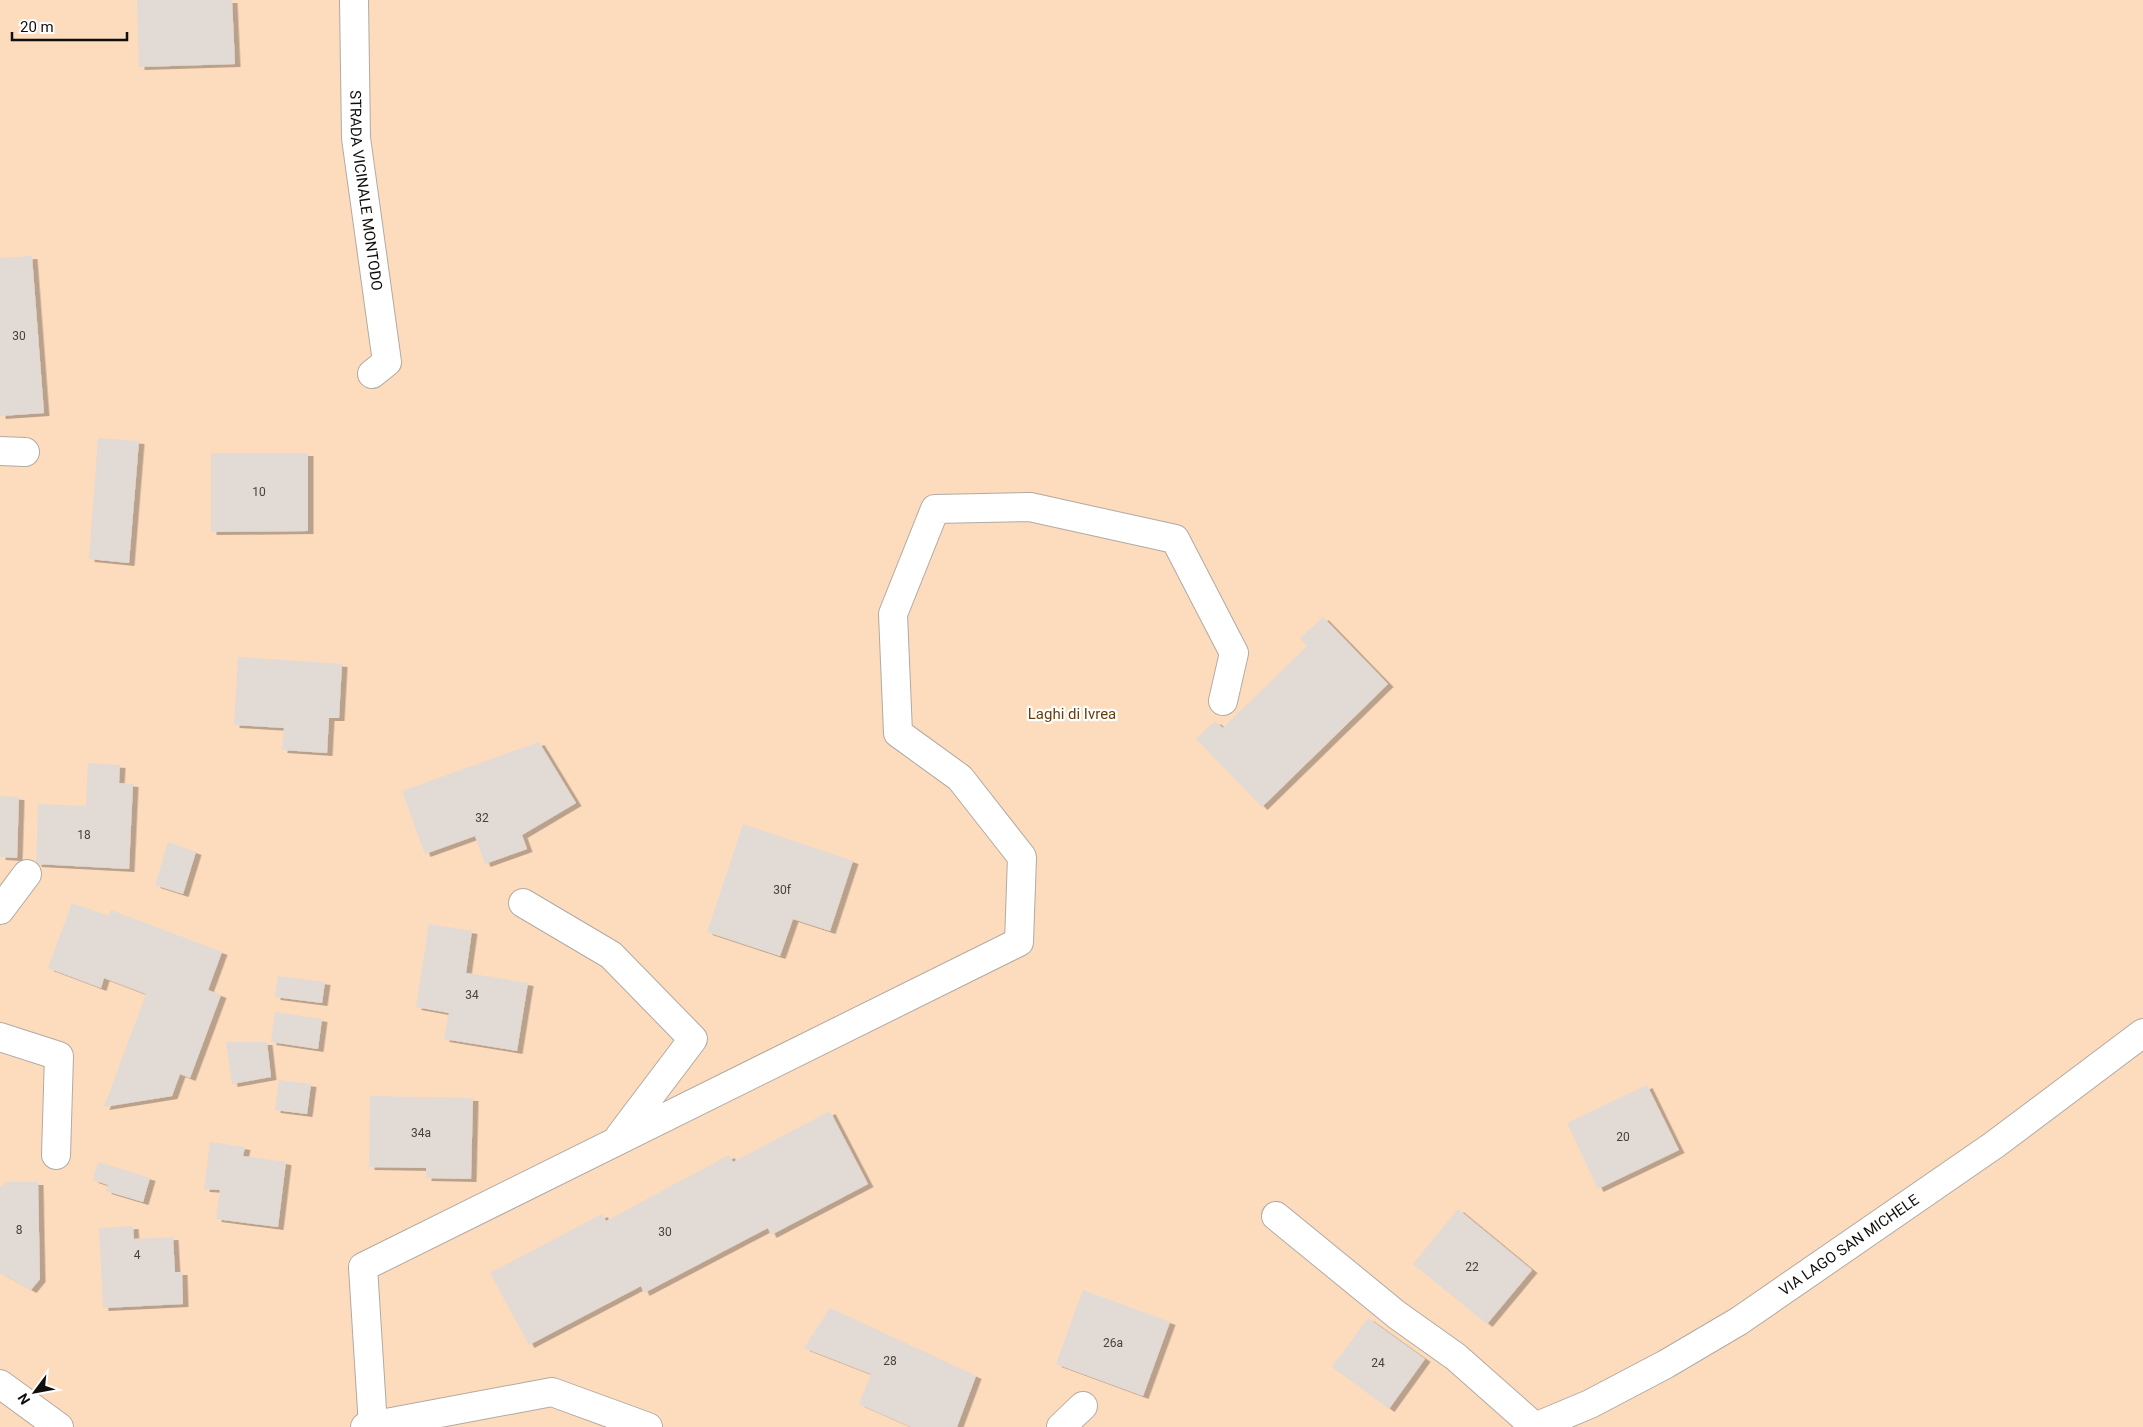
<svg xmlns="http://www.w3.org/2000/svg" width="2143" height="1427" font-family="Roboto,sans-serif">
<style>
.green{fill:#fddbbd}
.building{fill:#e2dad4;filter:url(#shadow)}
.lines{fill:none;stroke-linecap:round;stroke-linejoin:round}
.minor-casing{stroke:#b1aaa3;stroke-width:30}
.secondary-casing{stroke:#b1aaa3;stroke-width:30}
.minor{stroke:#fff;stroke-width:28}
.secondary{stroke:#fff;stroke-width:28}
.labels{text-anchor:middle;stroke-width:4.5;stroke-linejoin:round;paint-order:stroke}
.number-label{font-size:12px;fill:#45423e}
.street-label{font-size:15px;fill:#110f0c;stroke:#fff}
.park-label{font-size:15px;fill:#693e0b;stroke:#fff}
</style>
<defs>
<filter id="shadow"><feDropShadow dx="5.5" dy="3" stdDeviation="0" flood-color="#0004"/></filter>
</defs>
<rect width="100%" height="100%" fill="#fefbf8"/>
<rect class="green" x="0" y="0" width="2143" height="1427"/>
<g class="building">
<polygon points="137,0 232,0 235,64 139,67"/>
<polygon points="32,256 44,413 0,416 0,258"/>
<polygon points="98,438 139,441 129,563 89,559"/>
<polygon points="211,453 308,453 308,531 211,532"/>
<polygon points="1323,617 1388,684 1262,807 1196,739 1215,721 1223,728 1307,646 1300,638"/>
<polygon points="238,657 342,664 339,718 329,718 327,753 282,750 284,728 234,725"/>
<polygon points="539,742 576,803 522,835 527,849 485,864 475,836 425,854 402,791"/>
<polygon points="88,763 120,765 119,783 133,784 129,869 36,864 38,804 86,806"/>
<polygon points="0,796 19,797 17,858 0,857"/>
<polygon points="743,824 853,861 830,931 793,919 780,956 707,932"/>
<polygon points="168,842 196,852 183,894 155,885"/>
<polygon points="72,903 109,916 111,910 222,952 208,990 221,995 190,1078 180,1074 172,1096 104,1107 146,994 104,978 101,988 48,968"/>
<polygon points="429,924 472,931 466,973 528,983 517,1051 444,1039 449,1013 416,1007"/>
<polygon points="278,976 325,982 322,1003 275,997"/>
<polygon points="275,1012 322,1019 318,1049 271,1042"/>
<polygon points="226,1042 267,1042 271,1077 232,1084"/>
<polygon points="279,1080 311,1084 307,1114 275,1110"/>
<polygon points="1647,1085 1679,1150 1598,1189 1567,1123"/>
<polygon points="370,1096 473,1098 471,1179 426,1178 426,1168 369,1167"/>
<polygon points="830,1111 868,1184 771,1235 768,1228 644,1293 641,1286 529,1345 490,1273 602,1214 606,1221 729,1155 733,1162"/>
<polygon points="210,1142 245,1147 243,1156 286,1162 278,1227 216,1219 220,1190 204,1189"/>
<polygon points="98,1162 150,1178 143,1202 106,1191 108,1185 93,1180"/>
<polygon points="7,1182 38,1182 40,1279 31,1290 0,1273 0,1187"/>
<polygon points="1458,1209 1532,1270 1487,1324 1413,1264"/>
<polygon points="133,1226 134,1239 173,1237 175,1272 182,1272 183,1304 103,1308 99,1228"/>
<polygon points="1083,1290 1170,1322 1143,1396 1056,1364"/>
<polygon points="830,1308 976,1376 957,1427 911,1427 859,1404 871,1374 804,1348"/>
<polygon points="1368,1318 1425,1359 1389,1409 1332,1367"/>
</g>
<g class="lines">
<g class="minor-casing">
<g id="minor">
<path id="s1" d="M354,0L356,138L387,362L372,374"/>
<polyline points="0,451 25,452"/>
<polyline points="523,903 611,955 693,1039 619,1137"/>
<polyline points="0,910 27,874"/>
<polyline points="0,1037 59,1056 56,1155"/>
<polyline points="1276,1216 1397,1315 1456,1357 1535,1427"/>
<polyline points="0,1384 59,1427"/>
<polyline points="373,1426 363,1267 1019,942 1022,857 960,778 898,733 893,614 935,509 1030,507 1175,539 1234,653 1223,701"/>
<polyline points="1061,1427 1083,1406"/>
</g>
</g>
<g class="secondary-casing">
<g id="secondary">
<polyline points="365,1427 552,1392 648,1427"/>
<path id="s2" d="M1535,1427L1590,1404L1666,1364L1739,1321L1994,1145L2143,1033"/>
</g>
</g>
<use href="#minor" class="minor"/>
<use href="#secondary" class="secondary"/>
</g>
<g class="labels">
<g class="number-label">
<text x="19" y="340">30</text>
<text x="259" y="496">10</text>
<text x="482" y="822">32</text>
<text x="84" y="839">18</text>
<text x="782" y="894">30f</text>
<text x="472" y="999">34</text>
<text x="421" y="1137">34a</text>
<text x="1623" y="1141">20</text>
<text x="19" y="1234">8</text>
<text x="665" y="1236">30</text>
<text x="137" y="1259">4</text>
<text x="1472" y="1271">22</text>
<text x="1113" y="1347">26a</text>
<text x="890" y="1365">28</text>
<text x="1378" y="1367">24</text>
</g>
<g class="street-label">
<text dy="5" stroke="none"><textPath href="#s1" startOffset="191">STRADA VICINALE MONTODO</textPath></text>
<text dy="5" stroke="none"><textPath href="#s2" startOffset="364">VIA LAGO SAN MICHELE</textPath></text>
</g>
<g class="park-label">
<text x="1072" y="719">Laghi di Ivrea</text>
</g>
</g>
<g transform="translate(35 1392) rotate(238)" stroke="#ffffff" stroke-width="4" paint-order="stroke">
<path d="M0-4L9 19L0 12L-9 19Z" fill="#110f0c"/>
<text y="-8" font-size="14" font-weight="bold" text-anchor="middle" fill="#110f0c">N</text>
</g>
<path d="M12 32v8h115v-8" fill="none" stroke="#110f0c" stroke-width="2.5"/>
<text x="20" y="32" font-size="15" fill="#110f0c" stroke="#ffffff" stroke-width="4" paint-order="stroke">20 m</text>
</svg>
